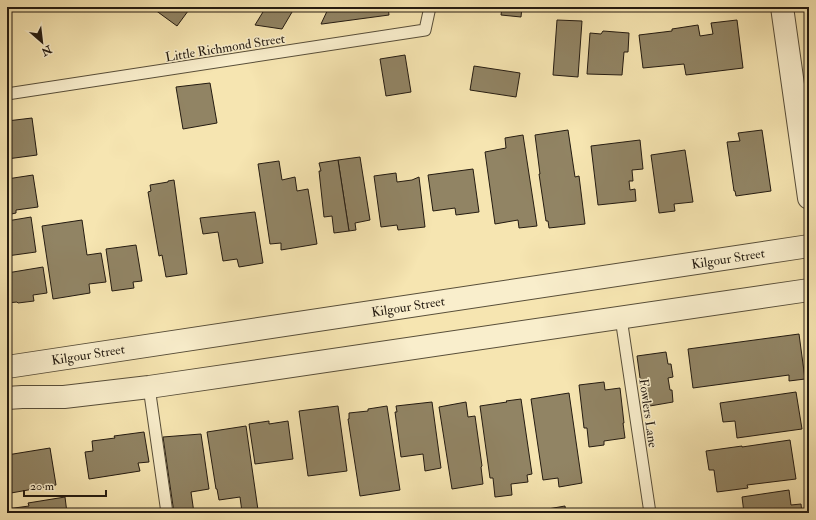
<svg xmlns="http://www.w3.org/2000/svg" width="816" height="520" font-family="'IM FELL Double Pica',serif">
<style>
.building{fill:#918464;stroke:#241b11}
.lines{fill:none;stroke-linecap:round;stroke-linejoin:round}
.service-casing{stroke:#584e39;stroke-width:13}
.minor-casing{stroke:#584e39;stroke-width:24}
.service{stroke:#f9eecc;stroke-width:11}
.minor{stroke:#f9eecc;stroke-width:22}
.labels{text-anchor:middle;stroke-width:3;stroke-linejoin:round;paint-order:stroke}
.street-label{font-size:13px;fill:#241b11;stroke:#f9eecc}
</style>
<rect width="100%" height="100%" fill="#f6e5b1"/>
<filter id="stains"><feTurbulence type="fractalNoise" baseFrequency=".005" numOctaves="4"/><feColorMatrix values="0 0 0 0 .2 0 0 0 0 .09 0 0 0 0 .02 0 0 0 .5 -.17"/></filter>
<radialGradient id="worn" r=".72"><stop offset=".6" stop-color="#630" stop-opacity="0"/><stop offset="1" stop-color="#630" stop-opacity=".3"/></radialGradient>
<g class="building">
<polygon points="151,7 191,7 177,26"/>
<polygon points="266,7 295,7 282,29 255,25"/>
<polygon points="329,7 388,7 389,15 322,24 321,24"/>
<polygon points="502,7 522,7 521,17 501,15"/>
<polygon points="557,20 582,21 578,77 553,75"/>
<polygon points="737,20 743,68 686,75 684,64 643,68 639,35 672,31 672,29 698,25 700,36 713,34 711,23"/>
<polygon points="603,31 629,33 628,52 624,52 622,75 587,74 590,33 601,34"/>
<polygon points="405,55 411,92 386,96 380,59"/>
<polygon points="474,66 520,73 516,97 470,90"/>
<polygon points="210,83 217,123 183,129 176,87"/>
<polygon points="32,118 37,155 7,159 7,121"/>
<polygon points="568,130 575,177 579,176 585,224 549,228 548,221 546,221 539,174 540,174 535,135"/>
<polygon points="762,130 771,191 736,196 735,191 734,191 727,142 740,141 738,133"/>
<polygon points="523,135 537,226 519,228 518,220 495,224 485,152 506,148 505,138"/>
<polygon points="640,140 643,169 632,170 633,181 629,181 630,190 635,189 636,201 598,205 591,146"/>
<polygon points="685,150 693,202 674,204 675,211 659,213 651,155"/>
<polygon points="360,157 370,220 355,223 356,230 349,231 338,160"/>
<polygon points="338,160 349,231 334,233 332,216 324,217 319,171 321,171 319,163"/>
<polygon points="279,161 282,180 295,177 297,191 308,189 317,244 281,250 281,243 270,244 258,164"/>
<polygon points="473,169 479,212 456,215 455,208 433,211 428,175"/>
<polygon points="396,173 397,182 412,180 419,177 425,227 398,230 397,225 381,227 374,176"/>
<polygon points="33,175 38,207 16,210 16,213 7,215 7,179"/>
<polygon points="174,180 187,274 166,277 162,255 159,256 148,192 151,191 150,185 168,182 168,181"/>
<polygon points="255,212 263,263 239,267 237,259 223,261 218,232 203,234 200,218"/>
<polygon points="31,217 36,252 7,256 7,221"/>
<polygon points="82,220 87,255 101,253 106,282 89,284 90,293 53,299 42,226"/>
<polygon points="136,245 142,281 133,282 134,288 112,291 106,249"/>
<polygon points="43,267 47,293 33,295 34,301 18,303 17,302 7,303 7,273"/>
<polygon points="799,334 805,379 789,381 789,375 693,388 688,349"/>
<polygon points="666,352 668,364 671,364 673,377 668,378 670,390 672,390 673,402 644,407 637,356"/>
<polygon points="604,382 605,390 620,388 624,423 623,423 625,438 604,441 604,445 589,447 587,428 584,428 579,385"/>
<polygon points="796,392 802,429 737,438 735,421 723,422 720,403"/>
<polygon points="569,393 582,483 559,487 558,478 543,480 531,399"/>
<polygon points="521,399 532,474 527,475 528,482 511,484 512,495 495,497 493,478 490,478 480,406 507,402 506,401"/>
<polygon points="432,402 441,468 425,471 423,454 401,457 395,412 397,412 396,406"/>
<polygon points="466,402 468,417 475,416 482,466 481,467 483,484 452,489 439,407"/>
<polygon points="338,406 347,471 308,476 299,411"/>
<polygon points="387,406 400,490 360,496 348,419 349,419 349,413 368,411 368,409"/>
<polygon points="269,421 269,424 288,421 293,459 255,464 249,424"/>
<polygon points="246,426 258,510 242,512 240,497 219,500 217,489 216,489 207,432"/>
<polygon points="144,432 149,462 138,463 140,471 89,479 85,452 93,451 92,441 115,438 114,436"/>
<polygon points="201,434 209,489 191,492 194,513 174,513 163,437"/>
<polygon points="790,440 796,479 747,485 748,488 717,492 714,470 709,470 706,451 742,446 742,447"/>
<polygon points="50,448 56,485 11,493 7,467 7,455"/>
<polygon points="789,490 791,505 801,504 802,513 744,513 742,497"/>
<polygon points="65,497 67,513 7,513 7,509 29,506 28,503"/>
<polygon points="565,506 566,513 542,513 542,510"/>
</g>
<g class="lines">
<g class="service-casing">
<g id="service">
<polyline points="7,94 425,30 430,7"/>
<polyline points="621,318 650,513"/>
<polyline points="149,387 167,513"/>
</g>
</g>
<g class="minor-casing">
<g id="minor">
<polyline points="782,7 809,198"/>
<polyline points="7,367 809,246"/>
<polyline points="7,398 22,397 64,397 149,387 809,290"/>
</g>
</g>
<use href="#service" class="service"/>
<use href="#minor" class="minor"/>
</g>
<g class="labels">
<g class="street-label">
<text transform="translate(225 47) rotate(-9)" y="5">Little Richmond Street</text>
<text transform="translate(728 258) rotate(-9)" y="5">Kilgour Street</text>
<text transform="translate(408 306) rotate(-9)" y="5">Kilgour Street</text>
<text transform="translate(88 354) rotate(-9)" y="5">Kilgour Street</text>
<text transform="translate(649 413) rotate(82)" y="5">Fowlers Lane</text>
</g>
</g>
<rect width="816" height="520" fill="none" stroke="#f6e5b1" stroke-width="24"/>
<rect x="8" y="8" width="800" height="504" fill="none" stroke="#241b11" stroke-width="2"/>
<rect x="12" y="12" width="792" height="496" fill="none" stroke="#241b11"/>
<g transform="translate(42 42) rotate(152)" stroke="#f9eecc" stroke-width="3" paint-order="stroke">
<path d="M0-3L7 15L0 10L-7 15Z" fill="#241b11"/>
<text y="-6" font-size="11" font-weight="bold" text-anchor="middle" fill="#241b11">N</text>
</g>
<path d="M24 490v6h82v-6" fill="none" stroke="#241b11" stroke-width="2"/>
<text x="30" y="490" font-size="12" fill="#241b11" stroke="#f9eecc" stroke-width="3" paint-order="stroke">20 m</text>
<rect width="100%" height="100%" filter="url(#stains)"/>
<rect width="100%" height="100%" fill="url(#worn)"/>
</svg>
